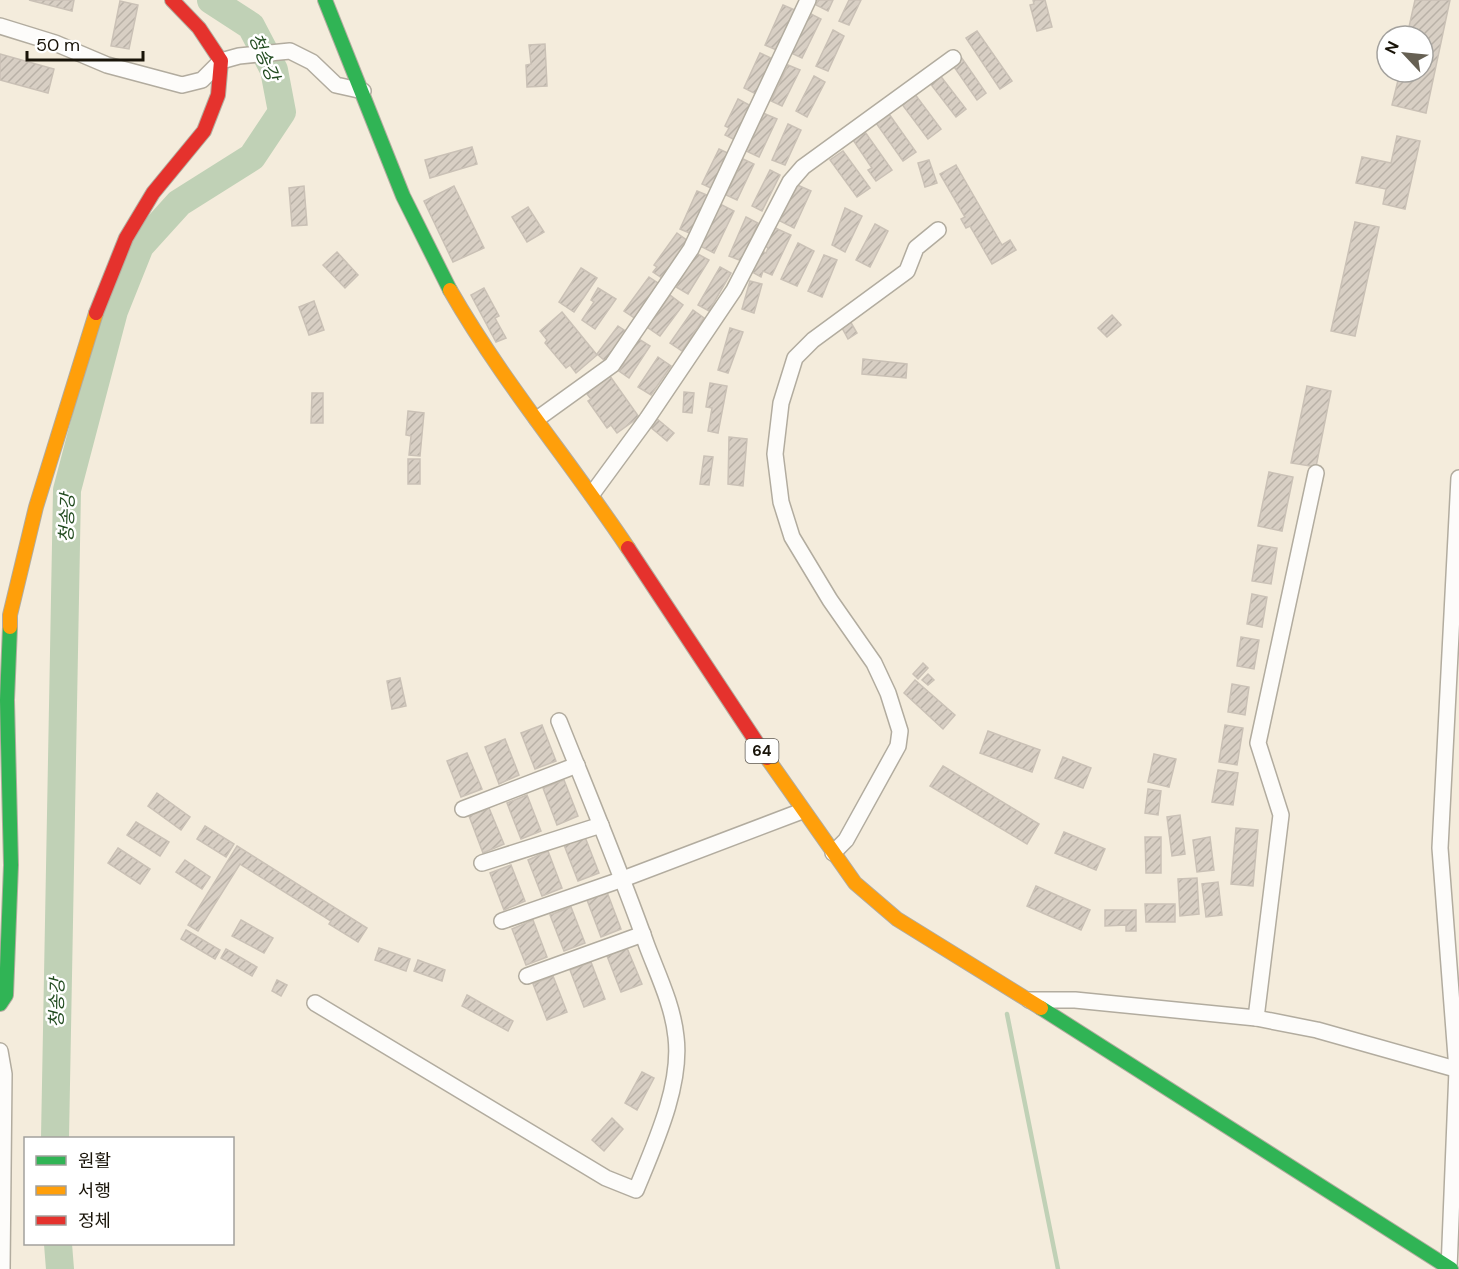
<svg xmlns="http://www.w3.org/2000/svg" width="1459" height="1269" font-family="'DM Sans','Noto Sans KR',sans-serif">
<style>
.lines{fill:none;stroke-linecap:round;stroke-linejoin:round}
.stream{stroke:#c0d1b6;stroke-width:4.5}
.river{stroke:#c0d1b6;stroke-width:28}
.building{fill:url(#building-hatch);stroke:#cac1b6;stroke-width:1.5}
.street-casing{stroke:#b2ac9f;stroke-width:18}
.fast-casing{stroke:#b2ac9f;stroke-width:16}
.slow-casing{stroke:#b2ac9f;stroke-width:16}
.jam-casing{stroke:#b2ac9f;stroke-width:16}
.street{stroke:#fdfcfa;stroke-width:15}
.fast{stroke:#30b455;stroke-width:14}
.slow{stroke:#ff9f0a;stroke-width:14}
.jam{stroke:#e5322d;stroke-width:14}
.labels{text-anchor:middle;stroke-width:5;stroke-linejoin:round;paint-order:stroke}
.shield{fill:#fff;stroke:#5e5a53;stroke-width:1.5}
.shield-label{font-size:15px;font-weight:bold;fill:#191409}
.water-label{font-size:18px;font-style:italic;fill:#234c21;stroke:#fff}
</style>
<defs>
<pattern id="building-hatch" width="6" height="6" patternUnits="userSpaceOnUse" patternTransform="scale(1.5)"><rect width="6" height="6" fill="#d8cfc4"/><path d="M-1 1l2-2M0 6l6-6M5 7l2-2" fill="none" stroke="#b9b1a7"/></pattern>
</defs>
<rect width="100%" height="100%" fill="#f4ecdc"/>
<g class="lines">
<g class="stream">
<polyline points="233,0 251,26"/>
<polyline points="1007,1014 1058,1269"/>
</g>
<g class="river">
<polyline points="55,1138 67,490 114,311 140,246 179,203 252,157 282,112 274,70 251,26 211,0"/>
<polyline points="58,1244 60,1269"/>
</g>
</g>
<g class="building">
<polygon points="29,0 74,0 72,11"/>
<polygon points="818,0 833,0 828,11 816,5"/>
<polygon points="849,0 861,0 849,25 839,21"/>
<polygon points="1033,0 1045,0 1052,27 1037,31 1030,5 1034,4"/>
<polygon points="1415,0 1450,0 1426,113 1392,105 1400,72 1423,72 1423,36 1407,36"/>
<polygon points="120,1 138,5 129,49 111,46"/>
<polygon points="783,5 797,11 779,51 765,45"/>
<polygon points="809,13 821,19 802,58 791,53"/>
<polygon points="833,30 844,36 828,71 816,66"/>
<polygon points="977,31 1012,81 1000,89 966,38"/>
<polygon points="545,44 547,86 527,87 526,65 531,64 529,45"/>
<polygon points="760,53 773,59 756,94 744,88"/>
<polygon points="0,54 54,69 48,93 0,80"/>
<polygon points="961,57 986,93 977,100 952,64"/>
<polygon points="788,65 800,70 782,106 771,101"/>
<polygon points="939,74 966,109 956,117 929,82"/>
<polygon points="814,76 825,82 807,117 796,111"/>
<polygon points="914,93 941,129 928,139 901,103"/>
<polygon points="738,99 753,107 737,141 725,135 729,128 725,126"/>
<polygon points="763,113 777,119 759,157 746,151"/>
<polygon points="889,114 916,152 903,161 876,123"/>
<polygon points="788,124 801,130 785,165 772,160"/>
<polygon points="865,132 892,170 876,181 868,170 872,168 853,140"/>
<polygon points="1397,136 1420,141 1405,209 1383,204 1386,189 1356,183 1362,157 1391,163"/>
<polygon points="472,147 477,164 430,178 425,160"/>
<polygon points="719,149 730,154 713,189 702,184"/>
<polygon points="843,151 870,188 857,197 830,160"/>
<polygon points="743,159 754,164 737,200 726,195"/>
<polygon points="929,160 937,183 925,187 918,163"/>
<polygon points="956,165 1002,245 1010,240 1016,250 992,264 970,226 966,228 961,219 965,217 940,174"/>
<polygon points="770,170 780,175 762,211 752,206"/>
<polygon points="795,184 811,191 794,228 778,220"/>
<polygon points="304,186 307,225 292,226 289,188"/>
<polygon points="454,186 484,248 453,262 424,201"/>
<polygon points="697,191 709,196 692,234 680,229"/>
<polygon points="720,204 734,211 714,253 700,246"/>
<polygon points="528,207 544,232 527,242 512,217"/>
<polygon points="845,208 862,216 845,252 832,245"/>
<polygon points="746,217 758,223 742,261 729,256"/>
<polygon points="1355,222 1379,227 1355,336 1331,331"/>
<polygon points="875,224 888,231 870,267 856,260"/>
<polygon points="773,227 791,235 772,275 763,271 761,277 752,272 762,251 766,253 768,248 764,245"/>
<polygon points="677,233 688,241 662,278 653,272 657,267 654,265"/>
<polygon points="798,243 814,251 797,286 781,279"/>
<polygon points="337,252 358,275 345,288 323,265"/>
<polygon points="696,253 709,260 688,294 676,287"/>
<polygon points="824,255 837,260 822,297 808,291"/>
<polygon points="720,267 731,273 709,311 698,305"/>
<polygon points="581,268 597,278 574,312 559,302"/>
<polygon points="649,277 661,285 636,319 624,311"/>
<polygon points="750,281 762,284 754,313 742,309"/>
<polygon points="484,288 499,316 495,318 506,338 496,342 471,295"/>
<polygon points="598,288 616,299 595,329 582,320 594,302 591,300"/>
<polygon points="670,295 683,305 660,336 647,327"/>
<polygon points="314,301 324,330 309,335 299,307"/>
<polygon points="693,310 704,318 682,351 670,343"/>
<polygon points="562,312 597,355 576,373 570,365 566,368 545,343 547,340 540,331"/>
<polygon points="1112,315 1121,325 1107,337 1098,328"/>
<polygon points="850,321 857,333 848,339 841,326"/>
<polygon points="618,326 627,332 605,361 597,354"/>
<polygon points="730,328 743,332 728,373 718,370"/>
<polygon points="637,338 650,346 629,378 619,371 624,363 622,361"/>
<polygon points="658,357 671,366 651,395 638,387"/>
<polygon points="863,359 907,364 906,378 862,374"/>
<polygon points="607,372 639,417 617,433 611,425 607,428 588,401 591,399 583,389"/>
<polygon points="710,383 727,386 718,433 708,431 712,408 706,407"/>
<polygon points="1307,386 1331,391 1316,467 1291,463"/>
<polygon points="684,392 694,393 692,413 683,412"/>
<polygon points="312,393 323,393 323,423 311,423"/>
<polygon points="408,411 424,413 420,456 409,455 411,436 406,435"/>
<polygon points="656,418 674,433 667,441 649,426"/>
<polygon points="729,437 747,439 743,486 728,484"/>
<polygon points="704,456 713,457 709,485 700,484"/>
<rect x="408" y="459" width="12" height="25"/>
<polygon points="1269,472 1293,477 1282,531 1258,526"/>
<polygon points="1258,545 1277,548 1271,584 1252,581"/>
<polygon points="1252,594 1267,597 1262,627 1247,624"/>
<polygon points="1241,637 1259,640 1254,669 1237,666"/>
<polygon points="923,663 928,668 918,679 913,674"/>
<polygon points="928,674 934,680 928,685 922,680"/>
<polygon points="400,678 406,706 392,709 387,681"/>
<polygon points="915,680 955,715 943,729 904,693"/>
<polygon points="1232,684 1249,687 1245,715 1228,712"/>
<polygon points="542,725 556,761 535,769 521,733"/>
<polygon points="1225,725 1243,728 1237,765 1219,762"/>
<polygon points="988,731 1040,750 1032,772 980,753"/>
<polygon points="505,739 519,775 499,784 485,747"/>
<polygon points="467,753 482,789 461,797 447,761"/>
<polygon points="1154,754 1176,759 1169,787 1148,782"/>
<polygon points="1063,757 1091,768 1083,788 1055,778"/>
<polygon points="943,766 1039,824 1027,844 930,786"/>
<polygon points="1218,770 1238,773 1233,805 1212,802"/>
<polygon points="564,780 578,816 557,825 543,788"/>
<polygon points="1148,789 1161,791 1158,815 1145,813"/>
<polygon points="157,793 190,817 181,830 148,806"/>
<polygon points="527,795 541,831 521,839 507,803"/>
<polygon points="489,808 504,844 483,853 469,816"/>
<polygon points="1180,815 1185,854 1172,856 1167,817"/>
<polygon points="136,822 169,842 160,856 127,835"/>
<polygon points="205,826 234,844 226,857 197,839"/>
<polygon points="1236,828 1258,830 1253,886 1231,884"/>
<polygon points="1064,832 1105,849 1096,870 1055,853"/>
<polygon points="585,837 599,873 578,881 564,845"/>
<polygon points="1145,837 1161,837 1161,873 1146,873"/>
<polygon points="1210,837 1214,870 1197,872 1193,840"/>
<polygon points="237,846 367,928 358,942 329,924 331,921 240,864 198,931 188,925"/>
<polygon points="118,848 150,869 140,884 108,863"/>
<polygon points="548,851 562,888 542,896 528,860"/>
<polygon points="185,860 210,877 202,889 176,872"/>
<polygon points="511,865 525,901 504,910 490,873"/>
<polygon points="1197,878 1199,914 1180,916 1178,879"/>
<polygon points="1218,882 1222,915 1206,917 1202,884"/>
<polygon points="1036,886 1090,910 1081,930 1027,906"/>
<polygon points="607,892 621,929 601,937 587,900"/>
<polygon points="1145,904 1175,904 1175,922 1146,922"/>
<polygon points="571,907 585,943 564,951 550,915"/>
<polygon points="1105,910 1136,910 1136,931 1126,931 1126,925 1105,926"/>
<polygon points="241,920 273,938 264,953 232,936"/>
<polygon points="533,920 547,957 526,965 512,929"/>
<polygon points="186,930 220,950 215,959 181,939"/>
<polygon points="379,948 410,959 406,971 375,960"/>
<polygon points="627,948 642,984 621,992 607,956"/>
<polygon points="226,949 257,967 252,976 221,958"/>
<polygon points="418,960 445,970 442,981 414,971"/>
<polygon points="591,962 605,999 584,1007 570,970"/>
<polygon points="553,976 567,1012 547,1020 533,984"/>
<polygon points="277,980 287,985 281,996 272,991"/>
<polygon points="467,995 513,1021 508,1031 462,1006"/>
<polygon points="642,1072 654,1078 637,1110 625,1103"/>
<polygon points="612,1118 623,1129 604,1151 592,1140"/>
</g>
<g class="lines">
<g class="street-casing">
<g id="street">
<polyline points="0,26 55,43 107,65 182,85 202,80 221,61 239,56 290,51 312,62 336,85 363,91"/>
<polyline points="537,419 612,365 691,249 808,0"/>
<polyline points="592,494 647,419 734,290 790,182 803,167 953,58"/>
<polyline points="463,809 577,765"/>
<polyline points="833,853 846,840 898,746 900,731 888,693 874,663 830,600 792,537 781,502 775,454 781,403 795,358 813,340 907,271 916,248 938,230"/>
<polyline points="482,863 601,825"/>
<polyline points="502,921 623,879 802,811"/>
<polyline points="527,976 643,934"/>
<polyline points="1029,1000 1075,1000 1256,1018 1317,1030 1459,1070"/>
<path d="M315,1003L606,1178L636,1190C654,1146 682,1086 676,1037C673,1006 658,975 647,946C620,870 589,796 559,721"/>
<polyline points="1256,1018 1281,815 1258,743 1316,473"/>
<polyline points="0,1051 4,1074 2,1269"/>
<polyline points="1449,1269 1457,1070 1440,848 1459,478"/>
</g>
</g>
<g class="fast-casing">
<g id="fast">
<polyline points="325,0 403,196 450,290"/>
<polyline points="0,1004 6,995 11,865 7,700 10,627"/>
<polyline points="1041,1008 1451,1269"/>
</g>
</g>
<g class="slow-casing">
<g id="slow">
<path d="M450,290C502,381 570,461 628,548"/>
<polyline points="10,627 10,615 36,507 96,313"/>
<polyline points="767,758 855,883 897,919 1041,1008"/>
</g>
</g>
<g class="jam-casing">
<g id="jam">
<polyline points="96,313 126,238 153,193 204,131 218,95 221,61 199,28 172,0"/>
<polyline points="628,548 767,758"/>
</g>
</g>
<use href="#street" class="street"/>
<use href="#fast" class="fast"/>
<use href="#slow" class="slow"/>
<use href="#jam" class="jam"/>
</g>
<g class="labels">
<rect class="shield" x="745.5" y="739" width="33" height="24" rx="4.5"/>
<g class="shield-label">
<text x="762" y="756">64</text>
</g>
<g class="water-label">
<text transform="translate(264 57) rotate(67)" y="6">청송강</text>
<text transform="translate(67 518) rotate(-88)" y="6">청송강</text>
<text transform="translate(57 1003) rotate(-89)" y="6">청송강</text>
</g>
</g>
<rect x="24" y="1137" width="210" height="108" fill="#ffffff" stroke="#a3a19d" stroke-width="1.5"/>
<rect x="36" y="1156" width="30" height="9" fill="#30b455" stroke="#a3a19d" stroke-width="1.5"/>
<text x="78" y="1167" font-size="18" fill="#191409">원활</text>
<rect x="36" y="1186" width="30" height="9" fill="#ff9f0a" stroke="#a3a19d" stroke-width="1.5"/>
<text x="78" y="1197" font-size="18" fill="#191409">서행</text>
<rect x="36" y="1216" width="30" height="9" fill="#e5322d" stroke="#a3a19d" stroke-width="1.5"/>
<text x="78" y="1227" font-size="18" fill="#191409">정체</text>
<g transform="translate(1405 54) rotate(296)"><circle r="28" fill="#ffffff" stroke="#a3a19d" stroke-width="1.5"/>
<path d="M0-4.5L10 22L0 15L-10 22Z" fill="#666053"/>
<text y="-9" font-size="16" font-weight="bold" text-anchor="middle" fill="#191409">N</text>
</g>
<path d="M27 51v9h116v-9" fill="none" stroke="#191409" stroke-width="3"/>
<text x="36" y="51" font-size="18" fill="#191409" stroke="#ffffff" stroke-width="4.5" paint-order="stroke">50 m</text>
</svg>
